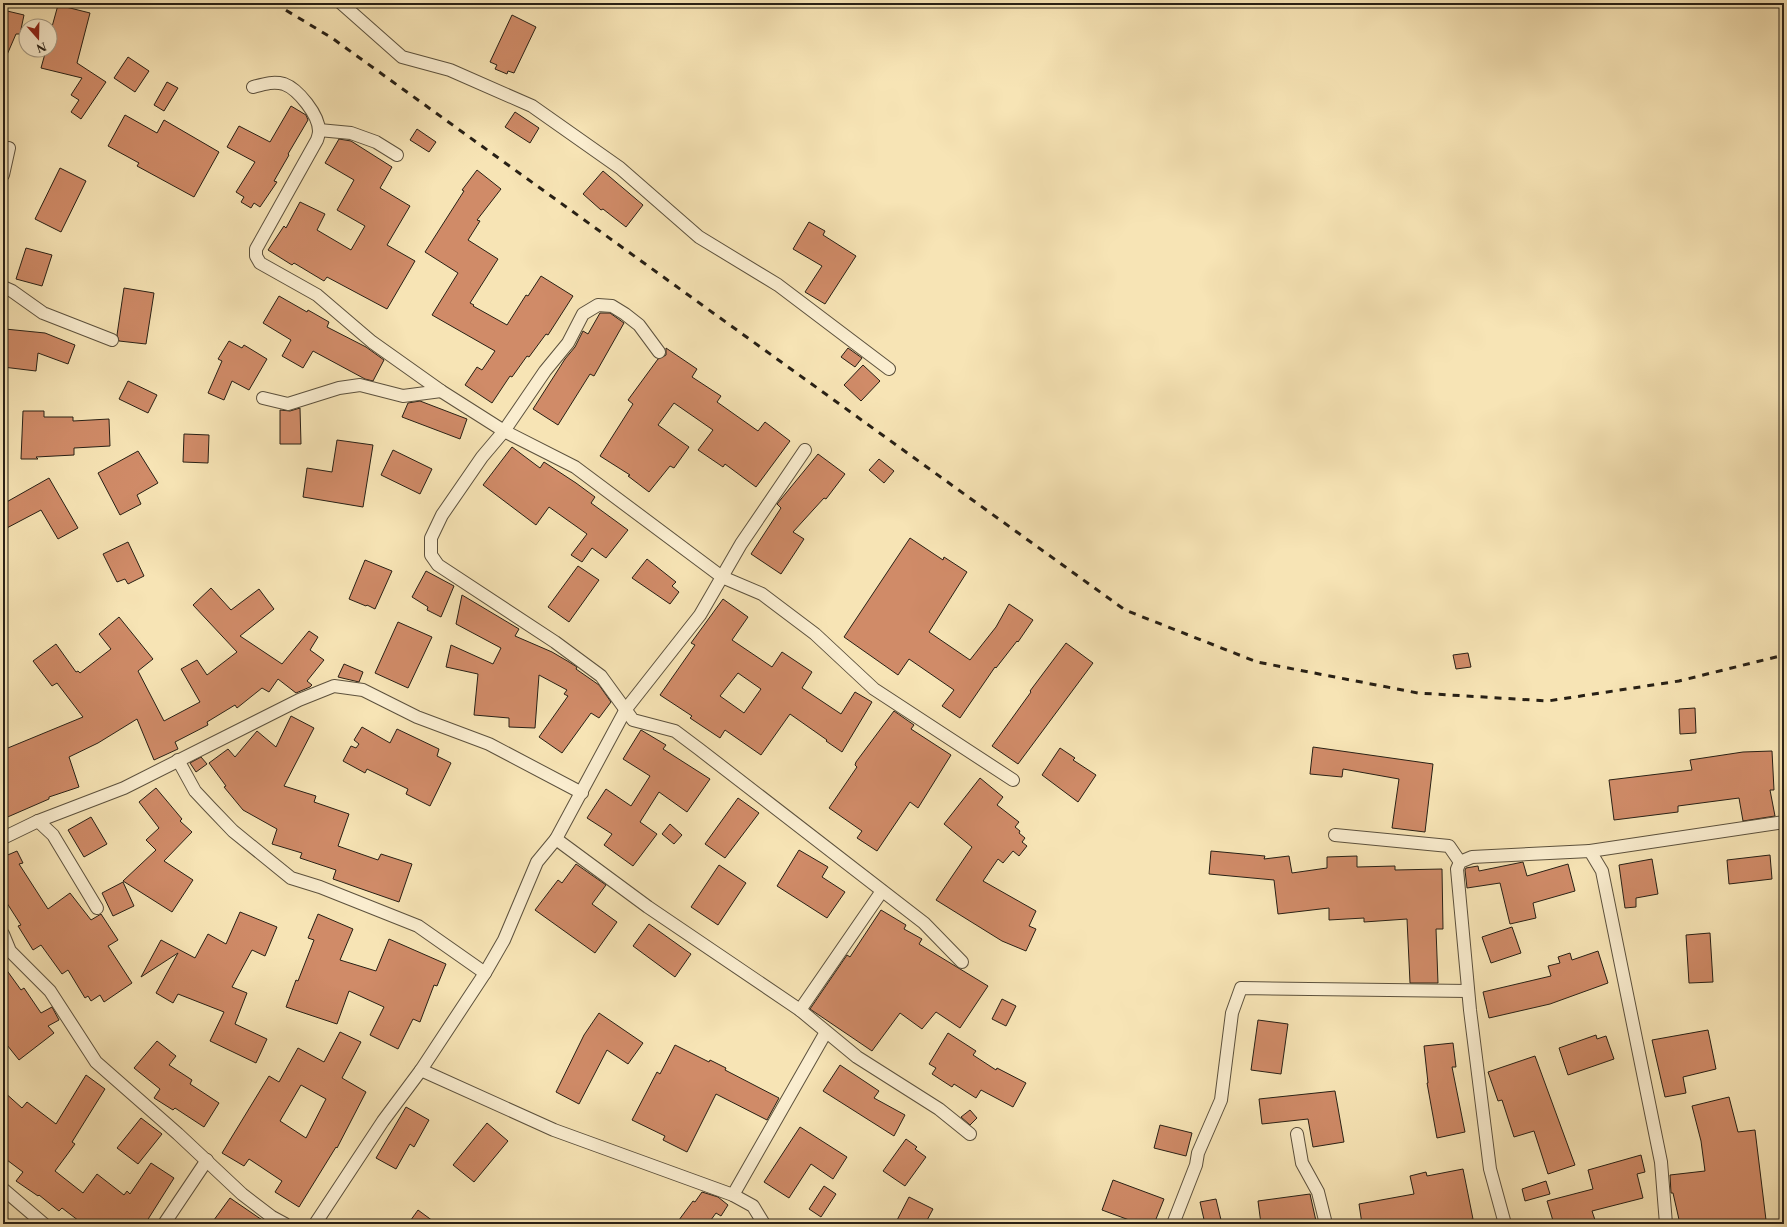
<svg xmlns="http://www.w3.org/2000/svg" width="1787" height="1227" font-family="'Libre Caslon Text',serif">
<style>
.building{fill:#d08b68;stroke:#282015;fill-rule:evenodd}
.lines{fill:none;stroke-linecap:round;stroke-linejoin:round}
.minor-casing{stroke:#5c513d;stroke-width:14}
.minor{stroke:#faedcf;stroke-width:12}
.rail{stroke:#282015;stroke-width:3;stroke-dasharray:7 7;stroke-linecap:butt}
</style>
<rect width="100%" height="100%" fill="#f7e4b5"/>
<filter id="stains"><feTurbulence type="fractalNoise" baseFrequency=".005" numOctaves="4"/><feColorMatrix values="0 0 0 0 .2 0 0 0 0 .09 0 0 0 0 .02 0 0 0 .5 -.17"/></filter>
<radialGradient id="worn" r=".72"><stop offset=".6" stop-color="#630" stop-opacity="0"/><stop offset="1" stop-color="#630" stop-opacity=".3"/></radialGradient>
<g class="building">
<polygon points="58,5 90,13 77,63 106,82 81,119 71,112 79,100 71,95 82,78 41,68 46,50 50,50 50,34"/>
<polygon points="3,10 24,15 20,34 16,34 3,64"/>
<polygon points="512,15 536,27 514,73 508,71 507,74 495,69 497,65 490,62"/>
<polygon points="128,57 149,71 135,92 114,78"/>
<polygon points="167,82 178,88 164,111 154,105"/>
<polygon points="291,106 306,115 308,120 288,154 289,155 274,181 277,182 260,207 254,203 251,208 241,202 244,197 236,192 255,162 227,147 239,126 270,142"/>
<polygon points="515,112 539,128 530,143 505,127"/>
<polygon points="125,115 157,133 164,120 219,152 194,197 137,166 139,163 108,146"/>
<polygon points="417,129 436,142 429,152 410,140"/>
<polygon points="339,139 351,141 392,167 380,188 410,206 387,245 415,261 387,309 327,277 324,281 294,263 292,265 268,250 284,226 286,228 300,202 325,214 317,230 351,250 365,226 337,210 354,180 325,163"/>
<polygon points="60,168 86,181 61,232 35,219"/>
<polygon points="477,170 501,189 477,220 480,221 468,240 498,259 470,303 474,305 473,306 507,325 526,295 528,296 541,276 573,296 548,335 546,334 529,357 527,356 512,377 510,376 492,403 465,385 477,367 482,370 495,351 432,315 458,273 425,252 464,191 462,190"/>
<polygon points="603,171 643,205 626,227 603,209 601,210 583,194"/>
<polygon points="809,222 825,231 823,235 856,256 825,304 805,292 822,266 793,249"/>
<polygon points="26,248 52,255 42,286 16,279"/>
<polygon points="124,288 154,293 146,344 119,341 117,335"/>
<polygon points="279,296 307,312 308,310 329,322 327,327 366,347 384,360 373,381 365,379 313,351 303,368 282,356 291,340 263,323"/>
<polygon points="600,313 610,313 624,323 594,376 590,374 558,425 533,409 565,359 575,347 583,331 588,334"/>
<polygon points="5,329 45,333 75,345 68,364 38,353 36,371 3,367"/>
<polygon points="229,341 242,348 244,345 267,359 249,390 232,381 224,400 208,393 222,361 218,359"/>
<polygon points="666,348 697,369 692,377 721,396 717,402 758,431 765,422 790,441 756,487 725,464 723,467 698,450 713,430 674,403 658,425 689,447 674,468 670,466 649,492 628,476 630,475 600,456 633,404 628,400 658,359 666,355"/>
<polygon points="848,348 862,358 855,367 841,357"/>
<polygon points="863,365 880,381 861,401 844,385"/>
<polygon points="128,381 157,395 148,413 119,399"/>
<polygon points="420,401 467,419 460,439 402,417 408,403"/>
<polygon points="300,408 301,444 280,444 280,410 290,411"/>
<polygon points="23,411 44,411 44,417 73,417 73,421 109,419 110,446 74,448 74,455 36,457 38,459 21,459"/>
<polygon points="184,434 209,435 208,463 183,462"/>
<polygon points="337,440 373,445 363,507 303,497 307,468 332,472"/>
<polygon points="512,447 540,468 544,462 576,483 595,497 591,503 628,530 606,558 592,548 582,562 571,555 587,534 549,507 536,525 483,485"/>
<polygon points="393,450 432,469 420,494 381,475"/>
<polygon points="138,451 158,483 137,495 141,504 120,515 98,473"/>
<polygon points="818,454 845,474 826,499 824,498 793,532 804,539 781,574 751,554 781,508 777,504"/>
<polygon points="879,459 894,471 884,483 869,470"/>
<polygon points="49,478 78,528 58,539 41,510 3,530 3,504"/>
<polygon points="910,538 943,560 944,557 967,572 929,632 970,660 996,627 1009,604 1033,620 1018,642 1017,641 996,668 995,667 960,718 942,706 954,690 909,659 898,675 844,637"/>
<polygon points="128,542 144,576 128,584 125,579 117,582 103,554"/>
<polygon points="647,559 676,582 672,586 679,592 670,604 632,578"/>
<polygon points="365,560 392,571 375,609 367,605 366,606 349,599"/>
<polygon points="578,566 599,580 569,622 548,607"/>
<polygon points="426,571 454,586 441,617 427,610 428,607 412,597"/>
<polygon points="211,588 231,610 259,589 274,609 240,636 282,664 309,631 318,637 310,650 324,660 307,681 312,685 310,687 296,693 278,679 269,692 262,688 237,708 235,705 207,722 208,725 175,742 178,749 154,760 137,719 98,743 69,757 79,787 49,797 49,799 3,819 3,750 83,717 57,683 52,686 33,661 56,644 76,672 78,671 80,673 111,649 99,634 119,617 153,659 138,671 164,721 200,702 181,669 197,660 207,675 237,652 193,605"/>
<polygon points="462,595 519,629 515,636 552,652 569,662 577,667 576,669 599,685 611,702 599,718 591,713 562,753 539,737 568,696 564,694 567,690 539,675 535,728 509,727 509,718 474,715 478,674 446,667 451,645 493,664 501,648 456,624"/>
<path d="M723,599L748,617L732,640L772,667L782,652L812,672L802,688L841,714L855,692L872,702L842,752L826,741L827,740L790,714L761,755L725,730L720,738L690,718L692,716L660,695L695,645L691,643ZM738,673L761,689L744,713L720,696Z"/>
<polygon points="398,622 432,637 408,688 375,673"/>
<polygon points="1066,643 1093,663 1018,764 992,746 1031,692 1030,691"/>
<polygon points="1468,653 1471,667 1456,669 1453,655"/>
<polygon points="344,664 363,672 359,682 338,677"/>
<polygon points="1695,708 1696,733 1680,734 1679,709"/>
<polygon points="894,711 914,725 911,729 951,755 918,808 910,802 877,851 857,838 862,831 829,808 857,767 855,765 856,762"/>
<polygon points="291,716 314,728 284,786 316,796 314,802 349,814 338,846 378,860 381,854 412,864 399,902 333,879 336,870 300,858 302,853 272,844 277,829 243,810 224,787 226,786 209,763 228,749 235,757 257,731 276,747"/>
<polygon points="362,727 390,743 397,729 439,749 437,756 451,763 430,806 406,794 408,789 367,769 365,773 343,761 351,746 356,748 359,744 354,740"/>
<polygon points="641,730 666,745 663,749 710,779 687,812 659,792 640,822 657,834 633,866 604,845 612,834 587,818 606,789 631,806 650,776 623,759"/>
<polygon points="1313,747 1433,764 1425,832 1392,828 1399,779 1343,769 1342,777 1310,774"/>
<polygon points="1060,748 1075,758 1073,760 1096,775 1078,802 1042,775"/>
<polygon points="1772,751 1774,790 1770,790 1775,816 1743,821 1739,798 1678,806 1678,812 1614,820 1609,780 1692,770 1690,760 1743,752"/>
<polygon points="201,757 207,764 196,772 190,763"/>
<polygon points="980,778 1003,797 997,805 1019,822 1015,827 1020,831 1019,833 1025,838 1022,842 1027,846 1019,856 1013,851 1003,863 998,859 983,881 1036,911 1029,926 1036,929 1026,951 1002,941 936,900 972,847 944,824"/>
<polygon points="156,788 182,819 180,821 192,832 164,861 193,880 172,912 123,881 156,850 146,840 159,828 139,802"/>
<polygon points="738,798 759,813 725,858 705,844"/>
<polygon points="91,817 107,844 84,857 68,830"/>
<polygon points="670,824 682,835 674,844 662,834"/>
<polygon points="799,850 828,867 822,877 845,892 827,918 777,886"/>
<polygon points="17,851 23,863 19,864 48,909 70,893 91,920 101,914 118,940 108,946 132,983 104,1002 100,995 91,1001 88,996 85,998 68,970 62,974 41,945 33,950 18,926 21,925 3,897 3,857"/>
<polygon points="1211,851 1265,856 1264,859 1289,856 1292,873 1327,868 1327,857 1357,856 1357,867 1395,866 1395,870 1442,869 1443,929 1436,929 1438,983 1410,983 1407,919 1364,922 1364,918 1329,920 1329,908 1278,914 1274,880 1209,874"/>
<polygon points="1770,855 1772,879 1729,884 1727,860"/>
<polygon points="1652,859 1658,894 1636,898 1636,907 1625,908 1619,865"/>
<polygon points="1523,862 1527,876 1568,864 1575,891 1533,903 1536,918 1510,924 1500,883 1467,888 1465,870 1466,868 1478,866 1479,871"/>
<polygon points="576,864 606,885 592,904 617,922 595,953 535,910 558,880 562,883"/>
<polygon points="719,865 746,883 718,925 691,907"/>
<polygon points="123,882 134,906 113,916 102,893"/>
<polygon points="881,910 906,925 904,929 922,939 919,944 988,986 960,1028 936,1012 922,1029 900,1013 872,1051 810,1009 847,955 850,957"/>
<polygon points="240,912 277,927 265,956 252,950 232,987 247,993 235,1024 267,1039 256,1063 210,1041 224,1012 178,994 173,1003 156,993 178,953 141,977 161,940 195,958 208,934 226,944"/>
<polygon points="318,914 353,929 340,960 376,971 389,939 446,964 437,986 434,985 420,1022 413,1019 398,1049 370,1035 384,1007 349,991 337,1024 286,1007 296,980 298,981 314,940 308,938"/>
<polygon points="649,924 691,954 675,977 633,946"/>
<polygon points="1512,927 1521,953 1491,963 1482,937"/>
<polygon points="1710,933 1713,982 1689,983 1686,935"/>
<polygon points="1598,951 1608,983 1550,1004 1489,1018 1483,992 1551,976 1548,966 1560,963 1558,957 1570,953 1572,960"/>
<polygon points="3,965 21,990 24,988 41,1013 52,1007 59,1020 48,1026 54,1033 19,1060 3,1040 7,1037 3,1031"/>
<polygon points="1002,999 1016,1006 1006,1026 992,1019"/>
<polygon points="599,1013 643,1043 628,1064 607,1050 579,1104 556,1092 584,1035"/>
<polygon points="1258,1020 1288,1024 1281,1074 1251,1070"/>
<polygon points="1708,1030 1716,1069 1683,1077 1686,1093 1665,1097 1652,1040"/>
<path d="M340,1032L361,1042L342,1078L366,1092L337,1148L336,1147L299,1207L275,1192L282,1181L249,1159L244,1166L222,1153L269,1076L279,1082L298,1048L324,1062ZM301,1085L326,1099L306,1138L280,1121Z"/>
<polygon points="948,1033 976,1051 973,1055 996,1070 997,1068 1026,1083 1013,1107 981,1090 976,1098 954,1084 952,1087 932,1074 936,1068 929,1064"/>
<polygon points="1596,1035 1597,1039 1606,1036 1614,1059 1568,1075 1559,1048"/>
<polygon points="157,1041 176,1056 169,1065 192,1080 190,1084 219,1103 204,1127 175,1108 173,1110 154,1098 160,1089 134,1068"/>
<polygon points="1453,1043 1456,1067 1452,1067 1465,1132 1437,1138 1427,1083 1428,1083 1424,1046"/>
<polygon points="675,1045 709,1062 710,1060 726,1068 725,1070 779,1098 767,1120 716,1094 687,1152 663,1140 665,1136 632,1120 657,1072 660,1074"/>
<polygon points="1535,1056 1575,1165 1548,1174 1534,1131 1514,1137 1502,1100 1498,1101 1488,1072"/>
<polygon points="840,1065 879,1091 874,1098 905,1115 894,1136 823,1091"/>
<polygon points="86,1075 105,1089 72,1142 75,1144 55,1171 83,1193 97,1174 124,1195 127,1191 130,1194 151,1163 174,1178 145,1224 83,1224 62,1208 59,1211 39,1195 38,1196 16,1181 23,1172 3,1157 3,1091 22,1108 27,1102 56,1124"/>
<polygon points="1335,1091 1344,1142 1313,1147 1308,1119 1262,1124 1259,1099"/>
<polygon points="1729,1097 1738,1132 1755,1130 1766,1220 1741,1224 1680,1224 1673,1193 1671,1193 1670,1175 1705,1171 1701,1141 1692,1106"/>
<polygon points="406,1107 429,1120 414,1147 410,1144 396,1169 376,1158"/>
<polygon points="970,1110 977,1118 970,1125 961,1117"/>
<polygon points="141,1118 162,1134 138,1164 117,1148"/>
<polygon points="487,1123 508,1141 474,1182 453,1165"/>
<polygon points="1160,1125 1192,1133 1186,1156 1154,1148"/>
<polygon points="800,1127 847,1157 833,1179 811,1164 789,1198 764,1182"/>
<polygon points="906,1139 917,1147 915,1149 926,1157 905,1186 883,1171"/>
<polygon points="1641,1155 1645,1172 1637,1174 1643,1198 1592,1211 1595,1220 1583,1224 1554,1224 1547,1201 1593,1189 1588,1170"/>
<polygon points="1463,1169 1473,1219 1448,1224 1421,1224 1421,1221 1405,1224 1362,1224 1359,1204 1414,1194 1410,1176 1426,1172 1427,1176"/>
<polygon points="1113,1180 1164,1199 1154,1224 1140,1224 1102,1210"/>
<polygon points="1546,1181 1550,1194 1525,1201 1522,1189"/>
<polygon points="824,1186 836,1194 821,1217 809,1209"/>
<polygon points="702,1192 718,1197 728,1205 721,1216 716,1213 708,1224 676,1224 693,1201 695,1202"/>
<polygon points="1310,1194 1316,1221 1290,1224 1261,1224 1258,1201"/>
<polygon points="909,1197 933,1209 925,1224 895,1224"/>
<polygon points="230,1198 268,1224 211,1224"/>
<polygon points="1216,1199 1222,1224 1205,1224 1200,1202"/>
<polygon points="418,1210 437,1224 408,1224"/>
</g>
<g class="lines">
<g class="minor-casing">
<g id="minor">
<polyline points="341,3 402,57 450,70 532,106 620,168 699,237 778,285 889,369"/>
<path d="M253,87C264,84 273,81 284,84C298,89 319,115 319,131C319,133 318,137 317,140L256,249V256L260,263L317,295L372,342L441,391L504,431L575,467L722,577L762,594L815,634L874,689L1013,780"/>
<polyline points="319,130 351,133 376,142 397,155"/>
<polyline points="3,175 9,148"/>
<polyline points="3,287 12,291 43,313 112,340"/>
<polyline points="659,352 639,325 625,314 612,306 598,305 583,314 568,343 545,371 504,431 482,457 442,515 431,538 431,555 438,565 555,642 601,676 633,720 675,731 699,749 924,923 962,962"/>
<polyline points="263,398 288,404 339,388 360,385 403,396 441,391"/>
<polyline points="178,760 195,791 210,807 233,831 291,878 320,887 418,926 485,973"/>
<polyline points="38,821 53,835 97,908"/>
<polyline points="1335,835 1449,846 1460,862"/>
<polyline points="3,838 38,821 124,788 299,700 334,686 363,690 417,717 489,744 582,793"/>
<polyline points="556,839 648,907 800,1010 857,1057 939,1109 970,1134"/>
<polyline points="1590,851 1784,822"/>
<polyline points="3,934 10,951 50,991 96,1062 178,1134 242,1194 272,1217 285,1224"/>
<polyline points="800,1010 882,891"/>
<polyline points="421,1070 554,1130 733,1195 753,1206 764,1224"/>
<polyline points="1297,1134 1302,1163 1318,1192 1326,1224"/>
<polyline points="3,1189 44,1224"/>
<polyline points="733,1195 826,1032"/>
<polyline points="164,1224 207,1160"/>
<polyline points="315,1224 383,1121 421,1070 485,973 504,940 537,862 556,839 626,709 700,615 741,544 805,450"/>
<polyline points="1173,1224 1196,1165 1198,1153 1221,1100 1232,1013 1241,988 1468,991"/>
<polyline points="1505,1224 1490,1169 1470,1010 1457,869 1460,862 1472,857 1590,851 1602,871 1661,1162 1666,1224"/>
</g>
</g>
<use href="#minor" class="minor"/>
<polyline class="rail" points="274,3 332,38 1125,610 1257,662 1418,693 1548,701 1679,681 1784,655"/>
</g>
<rect width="1787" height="1227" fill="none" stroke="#f7e4b5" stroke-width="16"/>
<rect x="4" y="4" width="1779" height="1219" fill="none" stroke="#282015" stroke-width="2"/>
<rect x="8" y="8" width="1771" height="1211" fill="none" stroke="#282015"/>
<g transform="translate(38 38) rotate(160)"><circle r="19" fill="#faedcf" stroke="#a69b85"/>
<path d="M0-3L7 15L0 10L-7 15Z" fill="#8f2418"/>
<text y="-6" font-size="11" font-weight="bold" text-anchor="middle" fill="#282015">N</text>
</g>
<rect width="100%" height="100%" filter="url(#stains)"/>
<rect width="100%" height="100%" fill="url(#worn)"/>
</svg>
